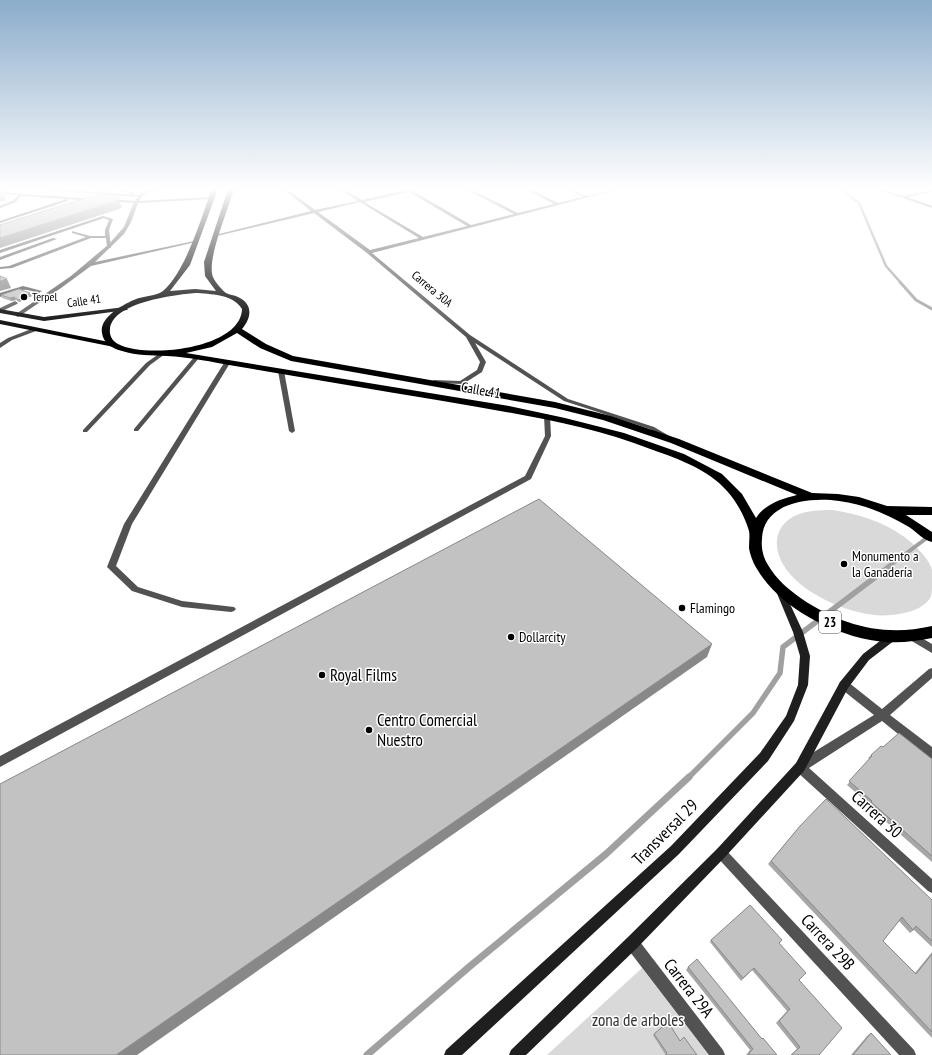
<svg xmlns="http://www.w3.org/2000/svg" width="932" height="1055" font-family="'PT Sans Narrow',sans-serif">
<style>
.green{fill:#d9d9d9}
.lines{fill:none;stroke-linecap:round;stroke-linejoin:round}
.stream-far4{stroke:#a0a0a0;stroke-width:2.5}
.stream-far3{stroke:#a0a0a0;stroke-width:3}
.stream-far2{stroke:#a0a0a0;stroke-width:4}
.stream-far1{stroke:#a0a0a0;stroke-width:5.5}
.stream{stroke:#a0a0a0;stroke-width:7}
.lane{fill:#525252;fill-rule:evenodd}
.street{fill:#525252;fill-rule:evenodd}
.secondary{fill:#1f1f1f;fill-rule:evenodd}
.primary{fill:#000;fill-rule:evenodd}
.highway{fill:#000;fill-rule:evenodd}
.wall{fill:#a7a7a7}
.shaded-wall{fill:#888}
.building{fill:#c2c2c2;stroke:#888}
.poi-dot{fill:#000;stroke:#fff;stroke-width:1.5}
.labels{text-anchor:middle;stroke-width:3;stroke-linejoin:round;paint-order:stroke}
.far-street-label{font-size:12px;fill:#000;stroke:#fff}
.far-poi-label{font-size:12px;fill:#000;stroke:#fff;text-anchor:start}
.shield{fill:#fff;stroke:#4c4c4c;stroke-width:1}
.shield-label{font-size:13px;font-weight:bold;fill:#000}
.street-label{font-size:14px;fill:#000;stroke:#fff}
.poi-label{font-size:14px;fill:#000;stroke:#fff;text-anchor:start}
.near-poi-label{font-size:17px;fill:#000;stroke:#fff;text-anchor:start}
.near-street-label{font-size:17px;fill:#000;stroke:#fff}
.near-park-label{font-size:17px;fill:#303030;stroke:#fff}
</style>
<rect width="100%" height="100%" fill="#fff"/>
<g class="green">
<path d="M833,510C858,514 882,521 903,536C912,542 930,559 932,570C932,575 932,580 932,585C932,591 932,598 927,602C918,611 903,614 891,615C860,619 810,598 790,574C767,547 774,516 812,511C819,510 826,510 833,510Z"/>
<polygon points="642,968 709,1055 547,1055"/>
</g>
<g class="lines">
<polyline class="stream-far4" points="841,189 859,203 886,266 901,283"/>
<polyline class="stream-far3" points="900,282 916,300 932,309"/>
<polyline class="stream-far2" points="888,567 932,534"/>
<polyline class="stream-far1" points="688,778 753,713 780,673 783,647 890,566"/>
<polyline class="stream" points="367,1055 469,967 606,854 689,777"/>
<g class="lane">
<polygon points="105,189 109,189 100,195 98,195 98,193"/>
<polygon points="115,189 121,189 135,193 130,197 128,196 130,193"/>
<polygon points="155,189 162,189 144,193 142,192"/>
<polygon points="0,192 93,199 95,200 93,201 68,199 68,201 0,223 0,221 66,199 21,196 16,202 0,208 0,206 14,200 18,195 0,194"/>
<polygon points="109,199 136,201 138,202 136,203 108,201"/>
<polygon points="103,216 113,219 109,230 111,248 107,247 106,238 91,238 12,268 0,269 0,267 9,266 86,237 72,233 72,231 90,236 105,236 105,230 109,220 104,218 0,253 0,250"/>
<polygon points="53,238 57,239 0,260 0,257"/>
<path d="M23,286L42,291L37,294C25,285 14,292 0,297V293Z"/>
<polygon points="15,301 18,303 17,304 0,312 0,308"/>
<polygon points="163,351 165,352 165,354 150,365 87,432 83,432 83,430 146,363"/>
<polygon points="197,355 200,357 199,358 138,431 134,431 134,429 195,356"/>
<polygon points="227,361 230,363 132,524 116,566 138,587 182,601 234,607 236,609 234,611 231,612 182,607 132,591 107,567 124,524 224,363"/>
<polygon points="281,369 284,371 295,431 292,433 289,431 278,371"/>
</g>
<g class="street">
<polygon points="32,189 49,189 139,195 145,189 149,189 139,201 211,197 213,198 211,199 138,203 131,222 124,234 95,262 194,241 196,242 91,266 61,288 18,317 16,316 16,314 71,276 109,244 124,227 134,202 138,197"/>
<path d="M283,189H287L315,210L358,201L339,189H343L362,200L408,189H419L413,191L471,225L514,214L465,189H470L518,213L554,204L525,189H530L558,203L583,197L568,189C576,189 580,195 587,196C594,196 610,189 620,189L372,253L470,335L568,399L654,427L671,437L670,438H666L650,429L564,401L475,343L486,362L482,372L463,384L432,383L431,382L434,380L460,381L477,370L480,362L466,337L367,253L314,213L217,236L215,235L311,211ZM409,192L467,226L423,237L364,202ZM360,202L419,238L370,250L318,212Z"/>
<polygon points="877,189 882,189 903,196 932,190 932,192 907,197 932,206 932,208"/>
<polygon points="34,328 36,329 36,331 12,340 0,348 0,343 8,338"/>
<polygon points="547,414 550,416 551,436 531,479 0,767 0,756 525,476 545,436 544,416"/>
<polygon points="913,633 932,644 932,653 910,640 908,637 910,634"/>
<polygon points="932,668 932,678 890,715 932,747 932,759 928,758 882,721 809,768 932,879 932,893 928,891 796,771 795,767 796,763 874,715 840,688 839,685 840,682 844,681 848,682 882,709 929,669"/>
<polygon points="721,847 725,849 914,1050 916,1055 899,1055 717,857 715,853 717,849"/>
<polygon points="632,936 637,938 723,1050 725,1055 709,1055 627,948 625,943 627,938"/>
</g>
<g class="secondary">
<polygon points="780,588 783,589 784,591 803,632 810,656 808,685 794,721 768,761 679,854 462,1055 444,1055 446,1050 671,846 760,753 786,716 798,685 800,656 793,632 776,591 777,589"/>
<polygon points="892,633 895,634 897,637 895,640 869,660 848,688 804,771 725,857 637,948 526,1055 509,1055 511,1050 627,938 717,849 796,763 840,682 863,654 889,634"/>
</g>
<g class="primary">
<polygon points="125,307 128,309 127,310 44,321 0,313 0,309 44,317"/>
<polygon points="0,320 114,343 118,345 114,347 0,324"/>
</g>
<path class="highway" d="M212,189H218L190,265L170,291L195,289L216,291L205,276L204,262L228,189H234C229,208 206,260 213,277C215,282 222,290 226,293C230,295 234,295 238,297C253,304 252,317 242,329L266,344L293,356L555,402L611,416L679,439L812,493L838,494L859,497L887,506L932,507V515H906L932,532V542C923,540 917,532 909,527C887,514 864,504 839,501C810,497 763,502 762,539C761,548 763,557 768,565C776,579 789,590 802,599C842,626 885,637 932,626V638C917,641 902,643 887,642C841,639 781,610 757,569C753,563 750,554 749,548C749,542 750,536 749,531C745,517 737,502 727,491C709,470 679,459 653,450C584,423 510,413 437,400C370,389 302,377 235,366C212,362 189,357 167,356C151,355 137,356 122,351C113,349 103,343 102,333C99,317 124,304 136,299C144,296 156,296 163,291C186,271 201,218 212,189ZM195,293C210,294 233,294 242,309C241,349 146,359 118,344C113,341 109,336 110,329C113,302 174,295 195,293ZM237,333L260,348L291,361L555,408L603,420L671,443L797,495C781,499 765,504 756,518L742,494L722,474L684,454L624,433L565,418L509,406L186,353L212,347Z"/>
</g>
<g class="wall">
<polygon points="1,295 32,296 19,302 16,300 11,301 2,298"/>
<polygon points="883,747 932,759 932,862 868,806 869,804 847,785 869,759 868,758 871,755"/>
<polygon points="800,826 932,900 932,947 914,930 910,933 899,921 883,941 915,973 932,952 932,1038 768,864"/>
<polygon points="711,940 779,943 799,980 819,1055 791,1055 797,1049 776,1023 787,1011 752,970 741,981 710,942"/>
<polygon points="688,967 762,1039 777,1055 746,1055 750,1050 686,970"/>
<polygon points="871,1033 891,1055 851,1055 868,1035"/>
<polygon points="654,1034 680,1041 665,1054 653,1035"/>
</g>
<g class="shaded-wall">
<polygon points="2,189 6,200 0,202 0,193"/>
<polygon points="119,200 122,208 0,248 0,238"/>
<polygon points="7,279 11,288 0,291 0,281"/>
<polygon points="30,293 32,296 19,302 18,300"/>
<polygon points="14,297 16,300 11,301 10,298"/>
<polygon points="712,644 707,657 137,1055 116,1055"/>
</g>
<g class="building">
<polygon points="0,189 2,189 3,192 0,193"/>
<polygon points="98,194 118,196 119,200 0,238 0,225"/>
<polygon points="0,276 7,279 0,281"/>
<polygon points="19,289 30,293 18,300 14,297 10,298 1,295"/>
<polygon points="539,499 712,644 116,1055 0,1055 0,784"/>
<polygon points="899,733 932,759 932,856 871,802 872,801 849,781 872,756 871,755 881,746 883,747"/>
<polygon points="826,799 932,900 932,941 916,926 913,930 902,917 883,941 916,974 932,954 932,1032 771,861 800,826"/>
<polygon points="750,905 782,940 779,943 806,973 799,980 842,1028 819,1055 791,1055 800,1047 779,1021 790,1009 754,968 743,978 711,940"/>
<polygon points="697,959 762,1039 763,1038 777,1055 750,1055 749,1053 753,1049 688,967"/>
<polygon points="668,1022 680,1041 684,1037 697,1055 665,1055 667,1053 654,1034"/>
<polygon points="871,1033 891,1055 853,1055"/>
</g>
<linearGradient id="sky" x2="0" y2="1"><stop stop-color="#8baccb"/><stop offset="0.56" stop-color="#fff"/><stop offset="1" stop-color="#fff" stop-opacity="0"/></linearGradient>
<rect width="932" height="337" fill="url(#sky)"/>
<g class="poi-dot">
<circle cx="24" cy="297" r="4"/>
<circle cx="844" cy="564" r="4"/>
<circle cx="682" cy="608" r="4"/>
<circle cx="511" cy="637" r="4"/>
<circle cx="322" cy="675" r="4"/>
<circle cx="369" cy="730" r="4"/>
</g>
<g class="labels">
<g class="far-street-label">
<text transform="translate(432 289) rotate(40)" y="4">Carrera 30A</text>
<text transform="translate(84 301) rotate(-8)" y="4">Calle 41</text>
</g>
<g class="far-poi-label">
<text x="32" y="301">Terpel</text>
</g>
<rect class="shield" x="819" y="611" width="22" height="22" rx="3"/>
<g class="shield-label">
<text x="830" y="627">23</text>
</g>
<g class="street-label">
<text transform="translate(481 390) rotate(10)" y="5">Calle 41</text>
</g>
<g class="poi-label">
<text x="852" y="561">Monumento a<tspan x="852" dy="16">la Ganadería</tspan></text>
<text x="690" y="613">Flamingo</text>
<text x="519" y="642">Dollarcity</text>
</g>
<g class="near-poi-label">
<text x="330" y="681">Royal Films</text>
<text x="377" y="726">Centro Comercial<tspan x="377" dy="20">Nuestro</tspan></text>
</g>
<g class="near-street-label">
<text transform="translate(877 814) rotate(42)" y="6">Carrera 30</text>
<text transform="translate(665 832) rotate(-45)" y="6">Transversal 29</text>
<text transform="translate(828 942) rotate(47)" y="6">Carrera 29B</text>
<text transform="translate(689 988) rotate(52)" y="6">Carrera 29A</text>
</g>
<g class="near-park-label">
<text x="638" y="1026">zona de arboles</text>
</g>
</g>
</svg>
